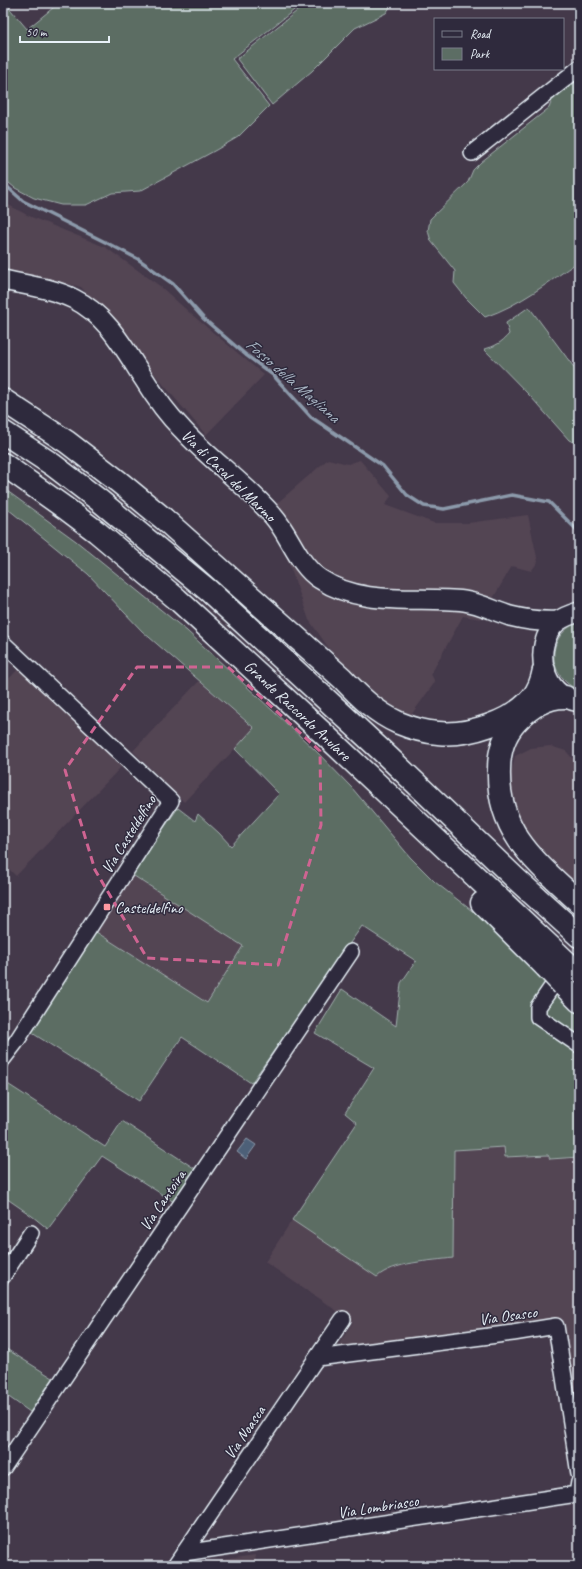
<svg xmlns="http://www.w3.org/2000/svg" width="582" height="1569" font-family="Caveat,sans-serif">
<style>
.built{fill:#534453}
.green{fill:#5c6d64;stroke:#a2afae}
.water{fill:#4e6078;stroke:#8c9aab}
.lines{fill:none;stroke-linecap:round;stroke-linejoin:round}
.stream{stroke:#8c9aab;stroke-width:3.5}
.minor-tunnel{stroke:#5d5564;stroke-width:15;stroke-dasharray:15 8;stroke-linecap:butt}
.minor-casing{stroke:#e8f1f8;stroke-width:18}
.major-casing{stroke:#e8f1f8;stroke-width:22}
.highway-casing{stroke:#e8f1f8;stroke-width:25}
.minor{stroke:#2f2a3d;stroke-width:15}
.major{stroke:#2f2a3d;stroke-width:19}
.highway{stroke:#2f2a3d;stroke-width:22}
.highway-bridge-casing{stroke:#e8f1f8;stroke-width:25;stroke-linecap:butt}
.highway-bridge{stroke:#2f2a3d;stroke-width:22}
.marked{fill:none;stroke:#cf6492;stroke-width:3;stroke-dasharray:8 5;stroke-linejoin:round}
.poi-dot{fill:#ff9aa2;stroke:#2f2a3d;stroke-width:1.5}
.labels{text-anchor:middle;stroke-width:3;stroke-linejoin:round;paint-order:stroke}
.street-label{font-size:16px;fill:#e8f1f8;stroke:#2f2a3d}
.poi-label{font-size:16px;fill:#e8f1f8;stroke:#2f2a3d;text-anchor:start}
.water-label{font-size:17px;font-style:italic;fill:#aab7c5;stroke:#2f2a3d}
</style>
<rect width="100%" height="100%" fill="#44394a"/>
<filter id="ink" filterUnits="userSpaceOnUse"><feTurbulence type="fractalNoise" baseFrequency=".025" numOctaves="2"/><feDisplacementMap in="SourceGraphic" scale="8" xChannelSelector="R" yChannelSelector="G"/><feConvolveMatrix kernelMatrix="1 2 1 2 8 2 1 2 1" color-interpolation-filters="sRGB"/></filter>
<g filter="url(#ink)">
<g class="built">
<polygon points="3,202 29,216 105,247 160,286 191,314 264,375 206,435 81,287 3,270"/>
<polygon points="328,459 348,464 360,460 391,496 385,505 434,523 468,523 528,515 538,562 531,571 512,566 481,619 463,616 431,674 435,682 409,718 386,708 340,664 309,620 280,539 276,504"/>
<polygon points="20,667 123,765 16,876 3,863 3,790 5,788 3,786 3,685"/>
<polygon points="199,681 254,729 184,802 133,751"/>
<polygon points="550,746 566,751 579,766 579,889 537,849 516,818 507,790 515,756 531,748"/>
<polygon points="131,874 244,946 207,1003 93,930"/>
<polygon points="504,1147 505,1157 548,1155 550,1159 579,1157 579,1420 562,1318 336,1349 353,1322 265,1262 292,1220 377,1276 383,1271 392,1267 453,1258 453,1150"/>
<polygon points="255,1555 257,1566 190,1565"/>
</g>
<g class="green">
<polygon points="3,3 5,3 27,29 59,3 303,3 232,59 269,106 238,137 216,150 140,191 112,193 86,205 61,205 34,198 15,188 3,178"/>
<polygon points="307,3 393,3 386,13 355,28 312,71 272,105 237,59"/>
<path d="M579,78V261C549,282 520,305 485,317L466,298L454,283L455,271L431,241L428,231L430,219L468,182L473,170L481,162L549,108L552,100Z"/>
<path d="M529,307L579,374V443L577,444L569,440L531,397L484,349C495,347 502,342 509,334L506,323Z"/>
<path d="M3,488L76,541L187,631L315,750L352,788L410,857L435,882L476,914L494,926L562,993L579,1014V1157L550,1159L548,1155L505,1157L504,1147L454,1150L453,1258C431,1261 393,1262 377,1277L292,1220L357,1123L345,1113L374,1068L315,1033L342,989L396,1026L401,983L416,961L362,926L251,1083L182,1037L139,1101L29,1031L93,930L207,1003L243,946L131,874L178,808L195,821L198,814L219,833L231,846L279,794L235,749L254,728L142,631L88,574L3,505Z"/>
<path d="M579,622V690C546,677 545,635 579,622Z"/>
<polygon points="3,1081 105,1147 122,1121 197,1170 174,1202 102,1156 48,1229 32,1216 3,1196"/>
<polygon points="3,1347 53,1378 30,1412 3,1393"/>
</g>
<polygon class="water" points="247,1139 256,1145 246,1159 237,1152"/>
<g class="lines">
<polyline class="stream" points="3,183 23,201 109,244 138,259 173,284 204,319 246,355 273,375 311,417 383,466 407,495 424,506 444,509 512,495 549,502 579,532"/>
<polyline class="minor-tunnel" points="564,972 579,952"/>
<g class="minor-casing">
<g id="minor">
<polyline points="472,153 579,68"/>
<polyline points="3,643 171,801 16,1042 3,1059"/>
<polyline points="551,988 538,1007 538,1017 579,1045"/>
<polyline points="3,1276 31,1233"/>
<polyline points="317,1358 513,1333 556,1326 579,1474"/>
<polyline points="3,1468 351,952"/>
<polyline points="184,1553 577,1494 579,1482"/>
<polyline points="175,1566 343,1319"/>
</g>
</g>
<g class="major-casing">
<g id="major">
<path d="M3,280C26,285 52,288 74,299C107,315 125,350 144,379C155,397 167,414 182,429C210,460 246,484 273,516C290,535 298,565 320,579C362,607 417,596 464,601C480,603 494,611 510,616C526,620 541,622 558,621"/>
<path d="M579,612C572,614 563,617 557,622C531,646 542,696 579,702"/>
</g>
</g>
<g class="highway-casing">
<g id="highway">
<path d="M3,400L67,442L119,482L164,519L342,678C359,696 376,713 399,723C411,728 425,732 438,733C468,736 512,722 532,698C539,690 542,680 544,670"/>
<polyline points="3,432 53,465 100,501 209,591 382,751 515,878 579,936"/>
<polyline points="3,464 65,508 97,532 177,599 325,735 557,953"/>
<path d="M565,697C545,697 529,708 516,722C504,735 499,753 499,770C497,833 537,863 579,902"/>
<polyline points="482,903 546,967"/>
<polyline points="563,985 579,1001"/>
</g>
</g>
<use href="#minor" class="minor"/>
<use href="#major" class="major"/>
<use href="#highway" class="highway"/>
<g class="highway-bridge-casing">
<g id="highway-bridge">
<polyline points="557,953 575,970"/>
<polyline points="546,967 563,985"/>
</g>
</g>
<use href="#highway-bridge" class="highway-bridge"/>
</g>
</g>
<path class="marked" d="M137,667H228L320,751L321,825L278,965L147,958L95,870L65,770Z"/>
<rect class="poi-dot" x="103" y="903" width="8" height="8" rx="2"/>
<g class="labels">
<g class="street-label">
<text transform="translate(229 475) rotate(44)" y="6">Via di Casal del Marmo</text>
<text transform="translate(298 710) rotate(43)" y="6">Grande Raccordo Anulare</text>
<text transform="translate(128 834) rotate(-58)" y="6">Via Casteldelfino</text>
<text transform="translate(162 1200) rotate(-56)" y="6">Via Cantoira</text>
<text transform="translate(508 1315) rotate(-8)" y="6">Via Osasco</text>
<text transform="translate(244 1432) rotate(-56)" y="6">Via Noasca</text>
<text transform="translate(378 1506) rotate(-9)" y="6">Via Lombriasco</text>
</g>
<g class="poi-label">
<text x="115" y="913">Casteldelfino</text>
</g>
<g class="water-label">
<text transform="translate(293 380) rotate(41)" y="6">Fosso della Magliana</text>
</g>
</g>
<rect width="582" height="1569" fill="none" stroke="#2f2a3d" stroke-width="16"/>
<rect x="8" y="8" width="566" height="1553" fill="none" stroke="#e8f1f8" stroke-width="1.5" filter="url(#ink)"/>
<rect x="434" y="18" width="130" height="52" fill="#2f2a3d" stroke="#797a88"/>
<rect x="442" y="31" width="20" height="6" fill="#2f2a3d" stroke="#797a88"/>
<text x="470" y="38" font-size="12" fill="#e8f1f8">Road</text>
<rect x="442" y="48" width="20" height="12" fill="#5c6d64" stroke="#797a88"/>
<text x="470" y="58" font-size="12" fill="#e8f1f8">Park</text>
<path d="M20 36v6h89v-6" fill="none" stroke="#e8f1f8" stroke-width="2"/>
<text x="26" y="36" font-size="12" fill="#e8f1f8" stroke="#2f2a3d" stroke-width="3" paint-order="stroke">50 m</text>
</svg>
